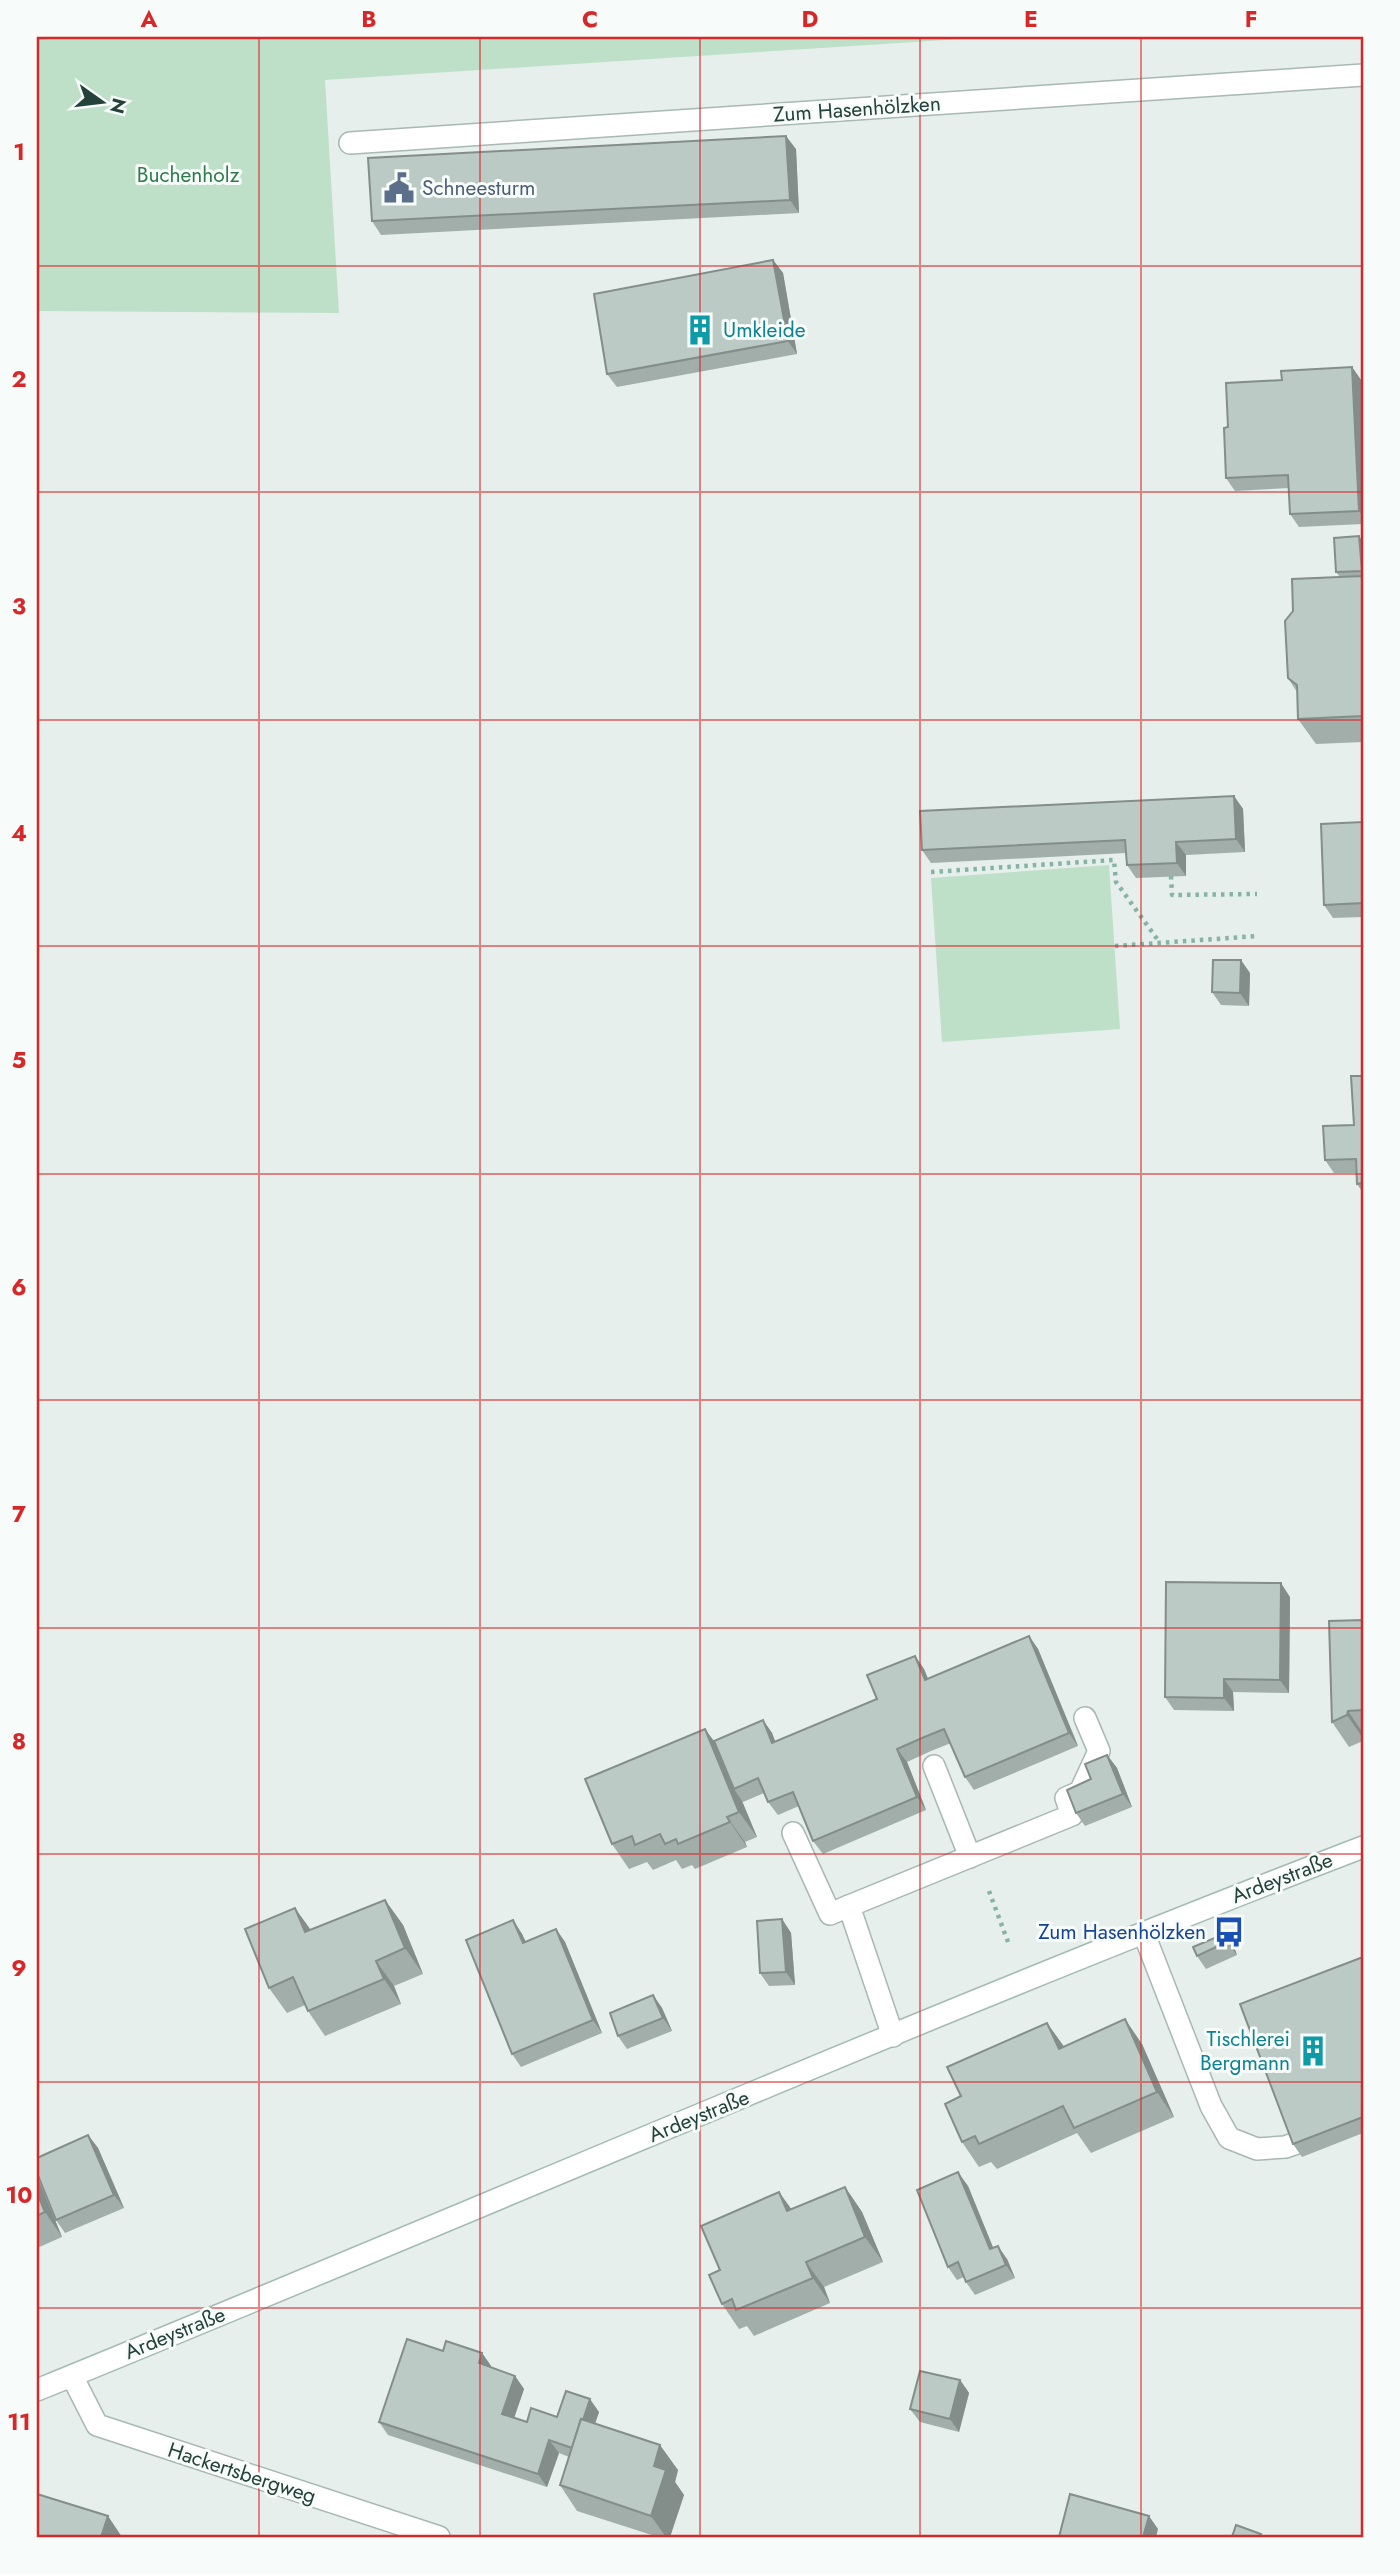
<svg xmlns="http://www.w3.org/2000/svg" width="1400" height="2574" font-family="Jost,sans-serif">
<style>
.green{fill:#bfe0c8}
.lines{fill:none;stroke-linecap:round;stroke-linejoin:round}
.lane-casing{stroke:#a8b8b2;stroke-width:24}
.street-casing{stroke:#a8b8b2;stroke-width:24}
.secondary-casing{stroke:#a4bbb3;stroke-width:24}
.path{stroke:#86b3a5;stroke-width:4.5;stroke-dasharray:3.5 5;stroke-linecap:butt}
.lane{stroke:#fff;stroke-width:21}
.street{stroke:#fff;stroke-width:21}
.secondary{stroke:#fff;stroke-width:21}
.wall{fill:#a1aea9}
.shaded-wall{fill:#838d89}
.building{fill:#bbcac4;stroke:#838d89;stroke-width:2}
.grid{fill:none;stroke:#d62828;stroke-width:2;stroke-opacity:0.55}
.labels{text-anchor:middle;stroke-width:6;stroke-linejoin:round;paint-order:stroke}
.street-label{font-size:21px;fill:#24423a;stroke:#f7fbf9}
.park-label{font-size:21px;fill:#2d7a4b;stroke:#f7fbf9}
.service-label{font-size:21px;fill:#4e5e75;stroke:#f7fbf9;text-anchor:start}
.culture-label{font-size:21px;fill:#0d838f;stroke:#f7fbf9;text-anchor:start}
.transit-label{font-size:21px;fill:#164399;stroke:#f7fbf9;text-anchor:end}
.neatline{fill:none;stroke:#d62828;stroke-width:2.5}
.grid-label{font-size:23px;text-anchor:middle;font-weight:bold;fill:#d62828}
</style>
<rect width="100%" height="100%" fill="#e6efeb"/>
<g class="green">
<polygon points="37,37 993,37 325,80 339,313 37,311"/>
<polygon points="1109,865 1120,1029 942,1042 931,878"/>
</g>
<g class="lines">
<g class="lane-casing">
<g id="lane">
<polyline points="934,1766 970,1857"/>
<polyline points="793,1833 830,1914 849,1906"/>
<polyline points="1144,1934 1211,2106 1229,2138 1257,2149 1285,2147 1297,2143"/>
<polyline points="893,2036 849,1906 1072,1815 1066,1798 1080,1792 1099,1751 1085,1718"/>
</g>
</g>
<g class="street-casing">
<g id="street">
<polyline points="350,143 1363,75"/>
<polyline points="72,2376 97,2425 439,2537"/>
</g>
</g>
<g class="secondary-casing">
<path id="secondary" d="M37,2390C479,2210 917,2018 1363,1847"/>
</g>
<g class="path">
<polyline points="931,872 1114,860 1116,882 1160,943"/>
<polyline points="1171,876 1172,895 1257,894"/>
<polyline points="1115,946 1258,936"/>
<polyline points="989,1891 1008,1942"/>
</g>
<use href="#lane" class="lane"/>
<use href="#street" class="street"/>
<use href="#secondary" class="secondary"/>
</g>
<g class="wall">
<polygon points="796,149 799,213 381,235 372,221"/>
<polygon points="773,260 783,273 797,354 617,387 607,374"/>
<polygon points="1352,367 1361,380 1363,430 1363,524 1299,527 1290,514 1289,488 1235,491 1226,478 1228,427 1282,380"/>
<polygon points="1363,542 1363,742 1316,744 1298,719 1297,692 1288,678 1340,577 1336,572"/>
<polygon points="1234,796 1243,809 1245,852 1186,855 1186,876 1136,878 1127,865 1126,853 931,863 922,850"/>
<polygon points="1363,822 1363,917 1333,918 1324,905"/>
<polygon points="1250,973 1249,1006 1221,1005 1212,992"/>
<polygon points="1354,1125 1356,1173 1334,1173 1325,1160"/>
<polygon points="1363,1183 1363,1193 1357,1184"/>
<polygon points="1290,1597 1289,1693 1233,1692 1234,1711 1174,1710 1165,1697"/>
<polygon points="1363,1620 1363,1741 1349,1747 1332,1722"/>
<polygon points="1029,1636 1038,1649 1078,1746 974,1790 965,1777 951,1743 931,1751 907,1762 926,1810 823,1854 813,1841 799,1806 778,1815 768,1802 764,1793 743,1802 742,1801 757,1837 745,1842 747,1847 695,1869 692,1865 682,1869 676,1860 653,1870 647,1862 629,1869 612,1844 705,1729 714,1741 763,1720 772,1733 775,1742 877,1699 915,1656 924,1669 928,1679"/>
<polygon points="1107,1755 1117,1768 1132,1807 1085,1826 1076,1813 1091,1779"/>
<polygon points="385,1900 403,1925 423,1974 394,1986 401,2004 325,2036 308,2011 305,2005 287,2013 269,1988 311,1930"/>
<polygon points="782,1919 791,1933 795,1985 769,1986 760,1973"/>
<polygon points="513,1920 522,1934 526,1942 556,1929 565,1942 602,2033 521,2067 512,2054"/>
<polygon points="1224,1934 1234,1947 1237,1955 1206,1969 1197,1956"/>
<polygon points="1363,1957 1363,2133 1302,2157 1293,2144"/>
<polygon points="653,1995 662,2008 672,2031 627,2049 618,2036"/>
<polygon points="1047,2023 1064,2047 1142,2044 1174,2117 1091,2153 1077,2133 997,2169 991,2162 979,2167 962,2142 961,2096"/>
<polygon points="88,2135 98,2148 124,2208 65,2233 56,2220"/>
<polygon points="37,2176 62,2237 37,2248"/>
<polygon points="968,2186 993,2248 1007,2259 1015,2278 975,2295 966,2282 964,2277 957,2280 948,2267"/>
<polygon points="845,2187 862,2212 883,2262 824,2287 830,2303 754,2336 747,2326 739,2329 722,2304 720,2270 779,2192 791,2209"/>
<polygon points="443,2351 482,2353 491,2366 491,2368 515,2376 524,2389 514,2418 527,2422 557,2417 599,2412 595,2424 678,2470 675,2482 684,2495 670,2537 658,2537 577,2511 560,2485 569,2457 559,2453 547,2487 388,2435 379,2422"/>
<polygon points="960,2380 969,2393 959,2432 920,2422 910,2409"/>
</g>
<g class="shaded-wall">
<polygon points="786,136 796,149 799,213 790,200"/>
<polygon points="773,260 783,273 797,354 788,341"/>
<polygon points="1352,367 1361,380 1363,430 1363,517 1359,511"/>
<polygon points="1359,536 1363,542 1363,573 1362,571"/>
<polygon points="1234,796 1243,809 1245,852 1236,839"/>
<polygon points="1176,842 1186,855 1186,876 1177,863"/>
<polygon points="1241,960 1250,973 1249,1006 1240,993"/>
<polygon points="1281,1583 1290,1597 1289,1693 1280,1680"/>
<polygon points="1029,1636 1038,1649 1078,1746 1069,1733"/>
<polygon points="915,1656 924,1669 934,1693 925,1680"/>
<polygon points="1224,1679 1233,1692 1234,1711 1224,1698"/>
<polygon points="1348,1711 1363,1733 1363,1738 1347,1715"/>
<polygon points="763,1720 772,1733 781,1756 772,1743"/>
<polygon points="705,1729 723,1754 734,1789 742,1801 757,1837 739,1812"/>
<polygon points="897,1749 907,1762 926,1810 917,1797"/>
<polygon points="1107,1755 1117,1768 1132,1807 1123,1794"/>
<polygon points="727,1817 745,1842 747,1847 730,1822"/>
<polygon points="385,1900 403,1925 423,1974 405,1948"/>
<polygon points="295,1908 313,1933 305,1932"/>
<polygon points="782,1919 791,1933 795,1985 786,1972"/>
<polygon points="513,1920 522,1934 532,1956 523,1943"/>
<polygon points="556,1929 565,1942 602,2033 593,2020"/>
<polygon points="1224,1934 1234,1947 1237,1955 1227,1942"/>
<polygon points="376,1961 394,1986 401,2004 384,1979"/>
<polygon points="653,1995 662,2008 672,2031 663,2018"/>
<polygon points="1125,2019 1142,2044 1174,2117 1157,2092"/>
<polygon points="1047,2023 1065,2048 1059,2049"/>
<polygon points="88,2135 98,2148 124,2208 114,2195"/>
<polygon points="958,2172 968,2186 999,2262 990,2249"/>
<polygon points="37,2176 62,2237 45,2212 37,2193"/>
<polygon points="845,2187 862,2212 883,2262 865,2237"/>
<polygon points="779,2192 797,2217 787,2211"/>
<polygon points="998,2246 1007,2259 1015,2278 1006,2265"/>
<polygon points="806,2262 824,2287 830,2303 813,2278"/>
<polygon points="482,2353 491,2366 488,2377 479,2363"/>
<polygon points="515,2376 524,2389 511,2427 502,2414"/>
<polygon points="960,2380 969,2393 959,2432 950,2419"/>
<polygon points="590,2399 599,2412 582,2461 573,2448"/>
<polygon points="549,2440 559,2453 547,2487 538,2474"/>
<polygon points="660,2445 678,2470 675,2482 684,2495 670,2537 666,2537 651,2516 654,2466"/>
<polygon points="108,2516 122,2537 101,2537"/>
<polygon points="1149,2516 1158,2529 1156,2537 1143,2537"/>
</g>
<g class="building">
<polygon points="786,136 790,200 372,221 368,158"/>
<polygon points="773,260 788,341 607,374 594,294"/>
<polygon points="1352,367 1359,511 1290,514 1288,475 1226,478 1224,428 1228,427 1226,383 1282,380 1281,371"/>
<polygon points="1359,536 1362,571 1336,572 1334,538"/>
<polygon points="1363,576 1363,716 1298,719 1297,685 1288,678 1285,621 1293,611 1292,579"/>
<polygon points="1234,796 1236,839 1176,842 1177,863 1127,865 1125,840 922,850 920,811"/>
<polygon points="1363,822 1363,903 1324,905 1321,824"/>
<polygon points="1213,960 1241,960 1240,993 1212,992"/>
<polygon points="1351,1076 1363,1076 1363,1183 1357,1184 1356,1159 1325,1160 1323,1126 1354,1125"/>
<polygon points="1166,1582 1281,1583 1280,1680 1224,1679 1224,1698 1165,1697"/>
<polygon points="1363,1620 1363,1710 1348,1711 1347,1715 1332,1722 1329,1621"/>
<polygon points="1029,1636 1069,1733 965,1777 944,1729 922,1738 897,1749 917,1797 813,1841 793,1792 768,1802 758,1778 734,1789 714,1741 763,1720 772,1743 877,1699 867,1675 915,1656 925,1680"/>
<polygon points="705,1729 739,1812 727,1817 730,1822 678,1844 676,1839 665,1844 660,1834 635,1845 632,1836 612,1844 585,1779"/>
<polygon points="1107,1755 1123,1794 1076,1813 1067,1790 1091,1779 1085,1764"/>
<polygon points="385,1900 405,1948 376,1961 384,1979 308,2011 293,1977 269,1988 245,1929 295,1908 305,1932"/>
<polygon points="782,1919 786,1972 760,1973 757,1921"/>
<polygon points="513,1920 523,1943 556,1929 593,2020 512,2054 466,1940"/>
<polygon points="1224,1934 1227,1942 1197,1956 1193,1947"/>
<polygon points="1363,1957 1363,2117 1293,2144 1240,2004"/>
<polygon points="653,1995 663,2018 618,2036 610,2013"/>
<polygon points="1125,2019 1157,2092 1074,2128 1063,2106 979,2144 975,2136 962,2142 945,2104 961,2096 947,2067 1047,2023 1059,2049"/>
<polygon points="88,2135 114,2195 56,2220 37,2173 37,2158"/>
<polygon points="958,2172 990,2249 998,2246 1006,2265 966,2282 958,2262 948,2267 917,2190"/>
<polygon points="845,2187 865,2237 806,2262 813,2278 736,2310 732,2299 722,2304 709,2275 720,2270 701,2226 779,2192 787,2211"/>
<polygon points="37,2193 45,2212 37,2216"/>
<polygon points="407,2339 443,2351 446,2341 482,2353 479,2363 515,2376 502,2414 527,2422 531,2408 557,2417 566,2391 590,2399 583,2420 581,2419 572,2448 549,2440 538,2474 379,2422"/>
<polygon points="920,2371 960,2380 950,2419 910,2409"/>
<polygon points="581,2419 660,2445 654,2466 666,2470 651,2516 560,2485"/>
<polygon points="37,2494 108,2516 101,2537 37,2537"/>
<polygon points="1070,2494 1149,2516 1143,2537 1059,2537"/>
<polygon points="1236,2525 1261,2534 1259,2537 1232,2537"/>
</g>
<path class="grid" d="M259,37V2537M480,37V2537M700,37V2537M920,37V2537M1141,37V2537M37,266H1363M37,492H1363M37,720H1363M37,946H1363M37,1174H1363M37,1400H1363M37,1628H1363M37,1854H1363M37,2082H1363M37,2308H1363"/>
<defs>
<g id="civic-bare" transform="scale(2.415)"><path d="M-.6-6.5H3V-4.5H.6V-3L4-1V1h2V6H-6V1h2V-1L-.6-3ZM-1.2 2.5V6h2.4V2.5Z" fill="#5c6f8a" stroke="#f7fbf9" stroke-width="2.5" paint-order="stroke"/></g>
<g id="building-bare" transform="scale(2.415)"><path d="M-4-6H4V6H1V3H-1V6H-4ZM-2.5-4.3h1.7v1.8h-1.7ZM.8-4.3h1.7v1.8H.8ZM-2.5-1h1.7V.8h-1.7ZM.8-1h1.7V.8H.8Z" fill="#0f9aa8" stroke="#f7fbf9" stroke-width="2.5" paint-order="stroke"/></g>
<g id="bus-bare" transform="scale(2.415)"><path d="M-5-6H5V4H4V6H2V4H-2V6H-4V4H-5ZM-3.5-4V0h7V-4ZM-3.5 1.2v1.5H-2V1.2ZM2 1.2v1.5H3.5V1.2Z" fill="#1a4fb4" stroke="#f7fbf9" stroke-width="2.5" paint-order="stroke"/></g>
</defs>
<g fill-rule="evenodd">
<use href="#civic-bare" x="399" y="188"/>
<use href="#building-bare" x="700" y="330"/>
<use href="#bus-bare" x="1229" y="1932"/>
<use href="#building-bare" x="1313" y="2051"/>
</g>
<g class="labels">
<g class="street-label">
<text transform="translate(857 109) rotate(-4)" y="7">Zum Hasenhölzken</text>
<text transform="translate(1282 1878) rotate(-21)" y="7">Ardeystraße</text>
<text transform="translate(699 2116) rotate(-22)" y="7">Ardeystraße</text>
<text transform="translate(175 2333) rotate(-22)" y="7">Ardeystraße</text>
<text transform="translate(242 2473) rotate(18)" y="7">Hackertsbergweg</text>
</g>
<g class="park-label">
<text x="188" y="182">Buchenholz</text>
</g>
<g class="service-label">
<text x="422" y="195">Schneesturm</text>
</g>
<g class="culture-label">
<text x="723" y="337">Umkleide</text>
<text x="1290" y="2046" text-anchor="end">Tischlerei<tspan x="1290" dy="24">Bergmann</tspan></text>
</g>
<g class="transit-label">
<text x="1206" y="1939">Zum Hasenhölzken</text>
</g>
</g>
<rect width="1400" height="2574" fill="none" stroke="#f7fbf9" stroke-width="77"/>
<g transform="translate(102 102) rotate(104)" stroke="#f7fbf9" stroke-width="5" paint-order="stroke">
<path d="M0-5L12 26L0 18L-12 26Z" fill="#24423a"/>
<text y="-10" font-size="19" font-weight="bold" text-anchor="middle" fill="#24423a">N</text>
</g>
<rect x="38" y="38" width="1324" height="2498" class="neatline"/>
<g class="grid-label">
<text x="149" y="27">A</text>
<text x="369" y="27">B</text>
<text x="590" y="27">C</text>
<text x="810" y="27">D</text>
<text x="1031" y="27">E</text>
<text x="1251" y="27">F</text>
<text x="19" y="160">1</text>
<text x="19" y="387">2</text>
<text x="19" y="614">3</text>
<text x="19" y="841">4</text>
<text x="19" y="1068">5</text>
<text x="19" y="1295">6</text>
<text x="19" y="1522">7</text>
<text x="19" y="1749">8</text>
<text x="19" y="1976">9</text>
<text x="19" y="2203">10</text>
<text x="19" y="2430">11</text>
</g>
</svg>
